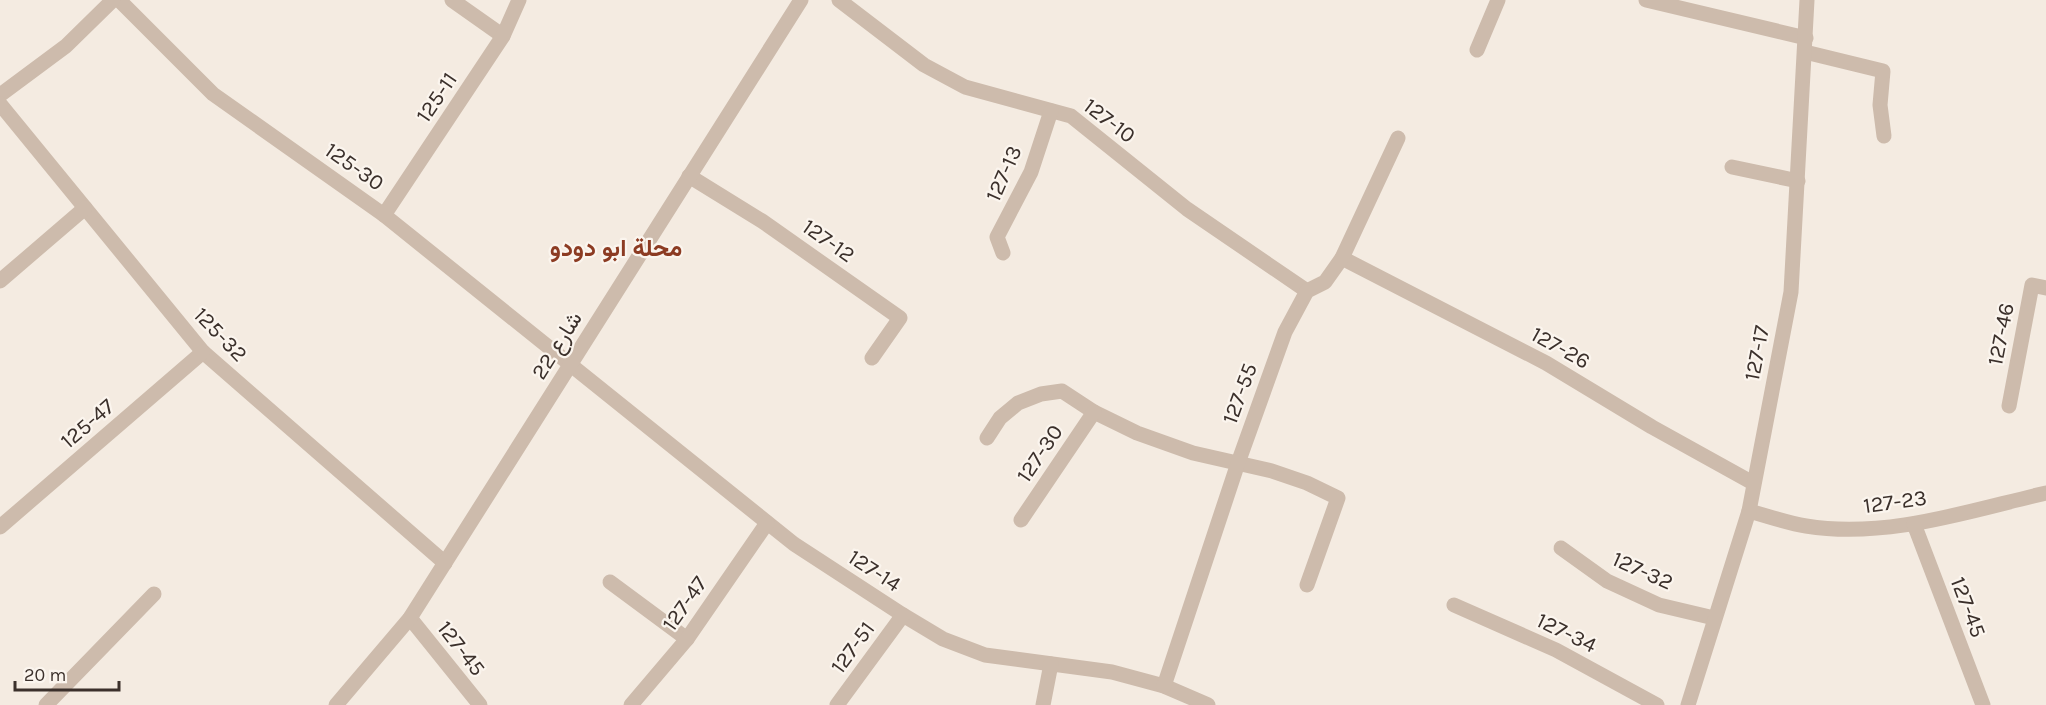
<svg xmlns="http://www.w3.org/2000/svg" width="2046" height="705" font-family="Karla,Vazirmatn,sans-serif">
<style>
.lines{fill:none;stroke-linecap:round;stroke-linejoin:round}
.service{stroke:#cdbbac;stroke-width:15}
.minor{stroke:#cdbbac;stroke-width:15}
.labels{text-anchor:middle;stroke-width:4.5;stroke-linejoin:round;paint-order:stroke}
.street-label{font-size:22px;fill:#3b302b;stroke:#fbf5ee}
.neighbourhood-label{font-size:24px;font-weight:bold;fill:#8c3b22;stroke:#fbf5ee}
</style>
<rect width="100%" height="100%" fill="#f4ebe1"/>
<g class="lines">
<g class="service">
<polyline points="119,0 213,94 384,215 794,544 903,615 943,639 985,655 1112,672 1164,686 1208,705"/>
<polyline points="452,0 503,36"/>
<polyline points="839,0 924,65 965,87 1071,116 1187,209 1307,291"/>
<polyline points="1646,0 1806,38"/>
<polyline points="1477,50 1498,0"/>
<polyline points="1805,52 1883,71 1880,105 1884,136"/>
<polyline points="0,95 66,46 113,0"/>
<polyline points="0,104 203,352 445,563"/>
<polyline points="1732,167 1798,181"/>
<polyline points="689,176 762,221 900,318 872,358"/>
<polyline points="384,215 503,36 519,0"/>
<polyline points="1003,253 997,237 1031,172 1051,111"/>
<polyline points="1342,258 1546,363 1652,427 1753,483"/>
<polyline points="0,281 85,208"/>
<polyline points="2009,406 2032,285 2046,288"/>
<polyline points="987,438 1000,418 1018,403 1041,394 1062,391 1094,412 1137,433 1193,453 1272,471 1307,483 1338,498 1307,585"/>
<path d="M1749,511C1768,516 1787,523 1806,526C1887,539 1968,511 2046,493"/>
<polyline points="1021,520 1094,412"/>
<polyline points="1914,524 1983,705"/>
<polyline points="0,527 203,352"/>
<polyline points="1561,548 1607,581 1659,605 1714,618"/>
<polyline points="610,582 687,639"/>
<polyline points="1454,605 1556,650 1657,705"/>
<polyline points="410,618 480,705"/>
<polyline points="1164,686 1238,463 1285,332 1307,291 1325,282 1342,258 1398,138"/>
<polyline points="46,705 154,594"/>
<polyline points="631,705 687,639 767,523"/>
<polyline points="837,705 903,615"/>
<polyline points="1043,705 1051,664"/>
<polyline points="1688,705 1749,511 1791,292 1807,0"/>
</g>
<polyline class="minor" points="336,705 410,618 801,0"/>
</g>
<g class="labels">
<g class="street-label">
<text transform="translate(436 97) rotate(-56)" y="8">125-11</text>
<text transform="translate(1110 120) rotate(37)" y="8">127-10</text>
<text transform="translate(355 166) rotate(35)" y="8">125-30</text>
<text transform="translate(1003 173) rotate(-66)" y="8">127-13</text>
<text transform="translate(829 240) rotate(35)" y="8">127-12</text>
<text transform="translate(221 334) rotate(46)" y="8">125-32</text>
<text transform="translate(2000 334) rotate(-79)" y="8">127-46</text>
<text transform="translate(556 345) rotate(-58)" y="8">شارع 22</text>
<text transform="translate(1561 347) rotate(29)" y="8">127-26</text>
<text transform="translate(1756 353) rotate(-79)" y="8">127-17</text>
<text transform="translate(1239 393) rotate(-70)" y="8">127-55</text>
<text transform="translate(87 423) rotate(-41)" y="8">125-47</text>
<text transform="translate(1039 453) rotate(-56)" y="8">127-30</text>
<text transform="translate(1895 501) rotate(-8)" y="8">127-23</text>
<text transform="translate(875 570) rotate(33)" y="8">127-14</text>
<text transform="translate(1643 570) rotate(24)" y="8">127-32</text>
<text transform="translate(684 603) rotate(-55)" y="8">127-47</text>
<text transform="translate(1969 607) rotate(69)" y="8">127-45</text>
<text transform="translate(1567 632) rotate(26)" y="8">127-34</text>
<text transform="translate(852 647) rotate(-54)" y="8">127-51</text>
<text transform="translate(462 648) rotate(52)" y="8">127-45</text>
</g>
<g class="neighbourhood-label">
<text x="616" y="256">محلة ابو دودو</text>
</g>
</g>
<path d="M15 681v9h104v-9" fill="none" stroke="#3b302b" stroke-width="3"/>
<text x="24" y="681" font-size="18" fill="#3b302b" stroke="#fbf5ee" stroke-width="4.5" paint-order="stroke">20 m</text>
</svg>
